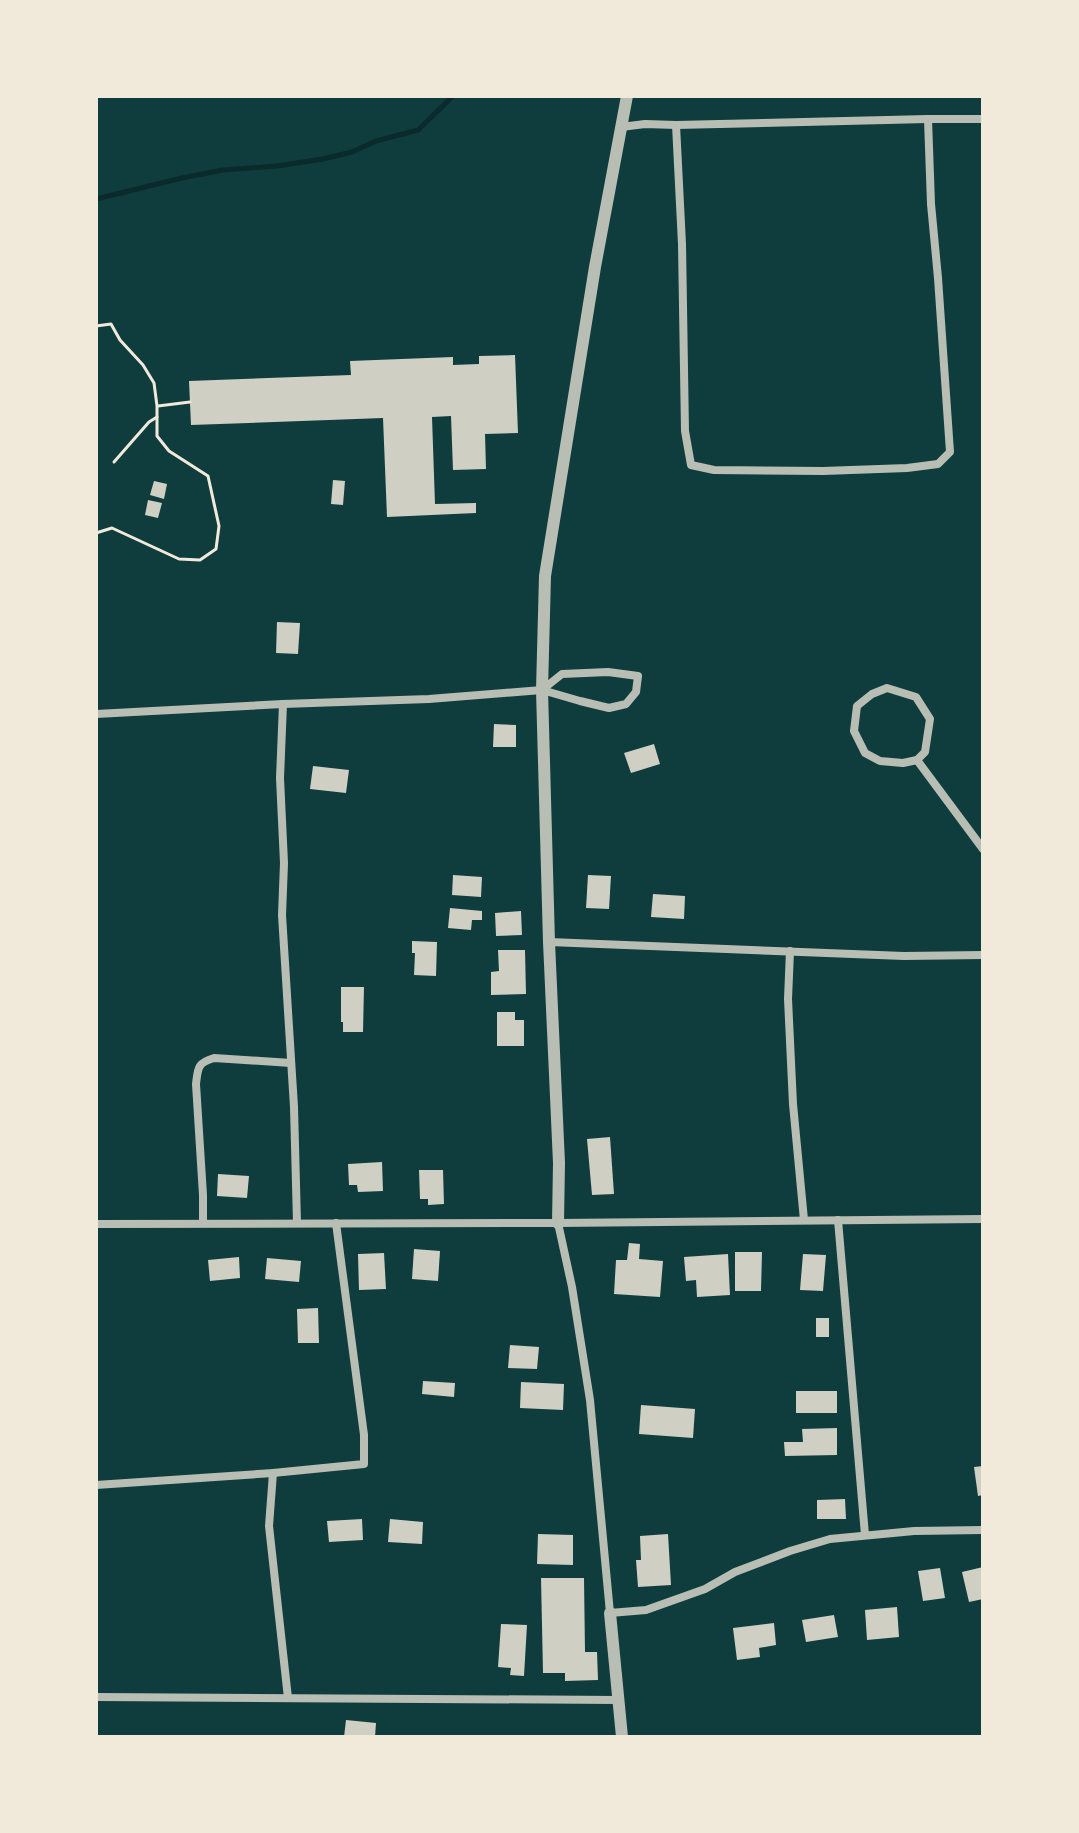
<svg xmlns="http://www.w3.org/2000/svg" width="1079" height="1833" font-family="'IBM Plex Sans',sans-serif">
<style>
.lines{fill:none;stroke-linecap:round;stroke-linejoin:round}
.stream{stroke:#0a2a2b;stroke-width:5}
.building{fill:#cfcfc3}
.path{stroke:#f1e9da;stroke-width:3}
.minor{stroke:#b8beb3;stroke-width:8}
.tertiary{stroke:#b8beb3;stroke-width:12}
</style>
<rect width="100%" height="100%" fill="#0f3d3e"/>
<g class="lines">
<polyline class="stream" points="96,199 182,178 223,170 277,166 323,159 352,152 376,141 418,130 453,96"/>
</g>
<g class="building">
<polygon points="515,355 518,433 485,434 486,469 453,470 451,416 432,417 435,504 476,503 476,513 387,517 383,418 191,425 189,381 351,375 350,361 453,357 453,365 479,364 479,356"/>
<polygon points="333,480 345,481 343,505 331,504"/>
<polygon points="154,481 167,484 164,499 150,495"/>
<polygon points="148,500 162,503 158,518 145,515"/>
<polygon points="277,622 300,623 298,654 276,653"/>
<polygon points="494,724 516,725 516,747 493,747"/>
<polygon points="654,744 660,764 631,773 624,753"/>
<polygon points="313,766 349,770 346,793 310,789"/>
<polygon points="453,875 482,877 481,897 452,895"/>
<polygon points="588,875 611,876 609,909 586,908"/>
<polygon points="653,894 685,896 684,919 651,917"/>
<polygon points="450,908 482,911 482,920 472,920 471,930 448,928"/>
<polygon points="521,911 522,935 496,936 495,913"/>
<polygon points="412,941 437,942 436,976 414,975 415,953 412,953"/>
<polygon points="498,950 525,950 526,994 491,995 491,972 499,971"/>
<polygon points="341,987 364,987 363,1032 343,1032 343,1022 341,1022"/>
<polygon points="497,1012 515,1012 515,1020 524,1020 524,1046 497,1046"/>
<polygon points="610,1137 614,1194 592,1195 587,1139"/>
<polygon points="382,1162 383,1191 358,1192 357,1185 349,1185 348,1164"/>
<polygon points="419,1170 443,1170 444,1204 428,1205 428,1199 420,1199"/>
<polygon points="218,1174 249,1176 247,1198 217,1196"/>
<polygon points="629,1243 640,1244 639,1259 663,1261 660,1297 614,1294 616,1260 627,1260"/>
<polygon points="414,1249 440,1251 438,1281 412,1279"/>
<polygon points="735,1252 762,1252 761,1291 735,1291"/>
<polygon points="384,1253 386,1289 359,1290 358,1254"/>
<polygon points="728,1254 730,1295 697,1297 696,1280 686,1281 684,1257"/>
<polygon points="803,1254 826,1255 823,1291 800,1290"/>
<polygon points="239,1257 240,1278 210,1281 208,1260"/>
<polygon points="267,1258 301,1261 299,1282 265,1279"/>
<polygon points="318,1308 319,1343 298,1343 297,1309"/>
<rect x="816" y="1318" width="13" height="19"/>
<polygon points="510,1345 539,1347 537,1369 508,1368"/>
<polygon points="423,1381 455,1383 454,1397 422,1394"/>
<polygon points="521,1382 564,1384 563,1410 520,1408"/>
<rect x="796" y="1391" width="41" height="22"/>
<polygon points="641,1405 695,1409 693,1438 639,1434"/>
<polygon points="837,1428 837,1455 785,1456 784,1442 803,1442 802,1429"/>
<polygon points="983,1466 983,1495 978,1496 974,1467"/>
<polygon points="845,1499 846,1519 817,1519 817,1500"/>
<polygon points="362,1519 363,1540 329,1542 327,1521"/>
<polygon points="390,1519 423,1522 422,1544 388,1542"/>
<polygon points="538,1534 573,1535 573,1565 537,1564"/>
<polygon points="668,1534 671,1585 638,1587 636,1560 641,1560 640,1536"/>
<polygon points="983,1567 983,1599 969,1602 962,1572"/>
<polygon points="940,1568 945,1598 923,1601 918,1571"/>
<polygon points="541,1578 584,1578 585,1652 597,1652 598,1680 565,1681 565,1673 543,1673"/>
<polygon points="897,1607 899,1637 867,1640 865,1610"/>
<polygon points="834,1615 838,1637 806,1642 802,1620"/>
<polygon points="774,1623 776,1645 759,1648 760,1657 737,1660 733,1628"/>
<polygon points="501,1624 527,1625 524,1676 510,1675 511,1668 498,1667"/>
<polygon points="346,1720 376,1723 375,1737 344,1737"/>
</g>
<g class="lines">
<g class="path">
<polyline points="96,326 111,324 120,340 143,365 154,383 157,406 157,436 169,451 208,476 219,526 216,549 200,560 179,559 112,528 96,533"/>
<polyline points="158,406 190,402"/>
<polyline points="114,462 149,422 157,417"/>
</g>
<g class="minor">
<polyline points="676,125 682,244 685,431 691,465 714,470 823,471 907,468 938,464 950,452 938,278 931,204 928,119"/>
<polyline points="621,127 645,124 676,125 928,119 983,119"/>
<polygon points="887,688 916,697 930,719 925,752 917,760 903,763 880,761 865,753 854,731 857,706 872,694"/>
<polyline points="283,704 280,778 284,863 282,915 294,1107 297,1223"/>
<polyline points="96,714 283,704 429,699 542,690 580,701 609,708 626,704 636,692 638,676 608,672 562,674 542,690"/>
<polyline points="917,760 983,849"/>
<polyline points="549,942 904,956 983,955"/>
<polyline points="790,951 788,999 793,1104 804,1220"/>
<polyline points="838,1220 865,1535"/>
<path d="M203,1223V1195L196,1084C198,1068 197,1063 214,1058L291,1063"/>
<polyline points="558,1223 572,1287 590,1400 610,1613 646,1610 705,1589 735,1572 790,1551 830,1539 914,1531 983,1530"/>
<polyline points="96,1224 558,1223 983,1219"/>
<polyline points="273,1473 269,1526 288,1698"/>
<polyline points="96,1485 273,1473 364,1464 364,1435 336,1223"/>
<polyline points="96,1697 618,1700"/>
</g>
<g class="tertiary">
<polyline points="558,1223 559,1163 549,942 542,690 545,576 595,267 627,96"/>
<polyline points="610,1613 622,1737"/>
</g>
</g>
<rect width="1079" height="1833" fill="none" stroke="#f1e9da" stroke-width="196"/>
</svg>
